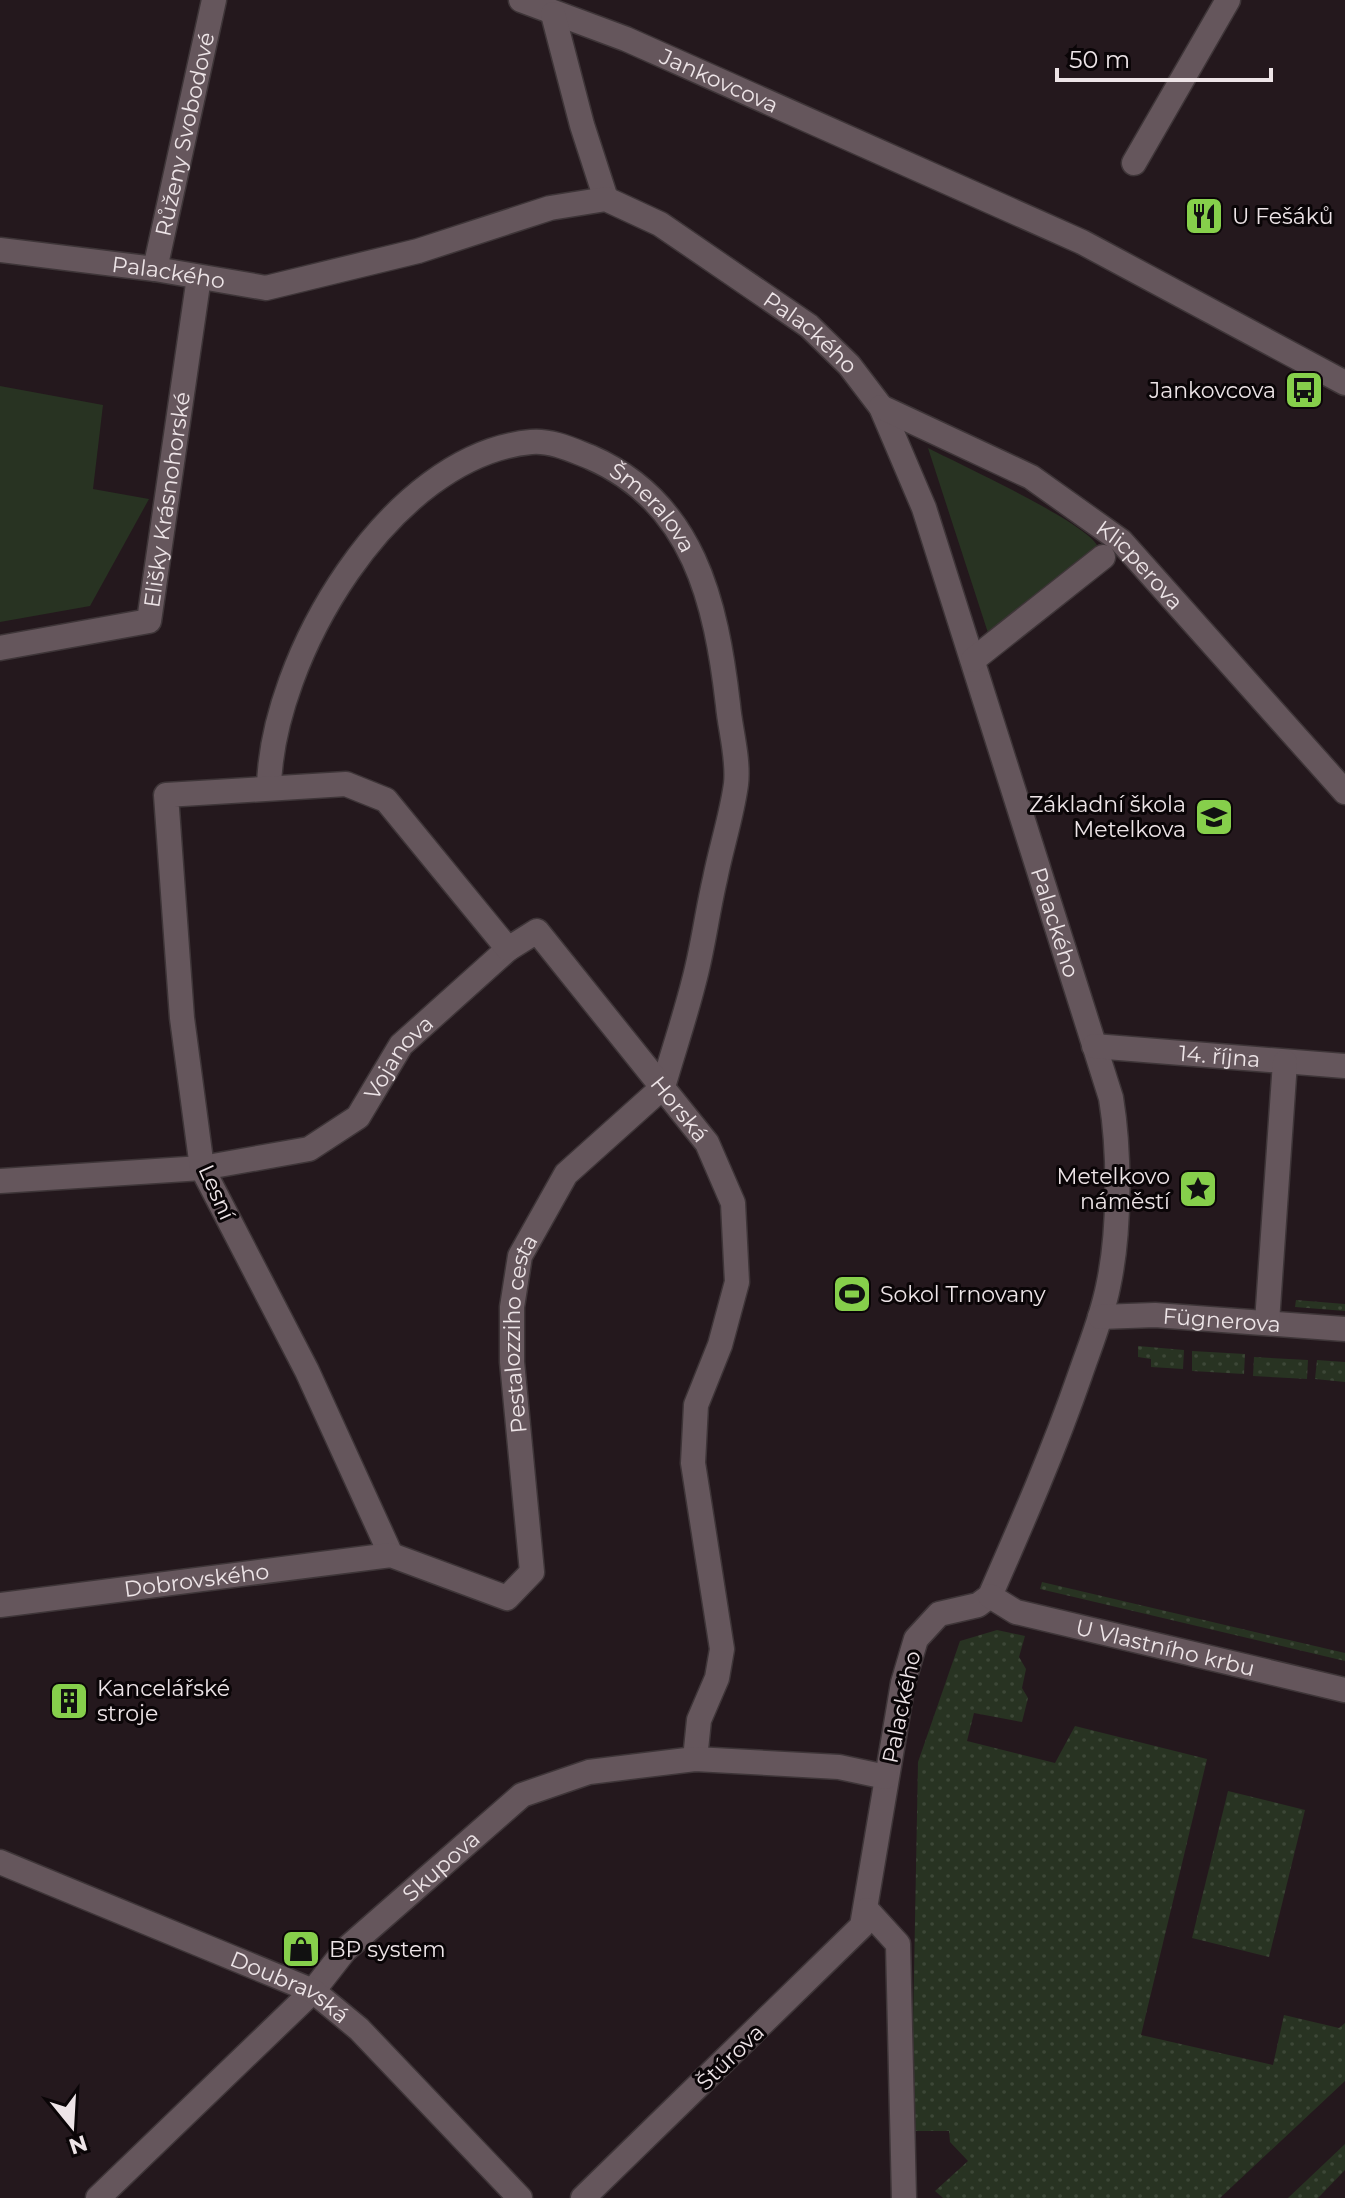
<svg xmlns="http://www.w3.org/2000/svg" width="1345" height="2198" font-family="Montserrat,sans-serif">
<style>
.grass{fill:url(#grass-dots)}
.park{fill:#283322}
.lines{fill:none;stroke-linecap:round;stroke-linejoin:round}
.minor-casing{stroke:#3e3538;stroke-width:27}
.tertiary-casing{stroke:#3e3538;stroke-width:27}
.minor{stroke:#65565c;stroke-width:24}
.tertiary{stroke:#65565c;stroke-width:24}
.labels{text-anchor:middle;stroke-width:6;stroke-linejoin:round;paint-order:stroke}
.street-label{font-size:22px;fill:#ede4e7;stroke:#0a0507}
.poi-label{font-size:22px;fill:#ede4e7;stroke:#0a0507;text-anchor:start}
</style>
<defs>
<pattern id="grass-dots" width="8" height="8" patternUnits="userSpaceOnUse" patternTransform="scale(2)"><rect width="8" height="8" fill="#283322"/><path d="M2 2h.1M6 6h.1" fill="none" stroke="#3d4737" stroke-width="1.8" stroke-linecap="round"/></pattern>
</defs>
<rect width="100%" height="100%" fill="#24181d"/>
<g class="grass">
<polygon points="1296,1300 1345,1304 1345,1311 1295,1307"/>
<polygon points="1138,1346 1184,1350 1183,1369 1151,1367 1151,1359 1138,1357"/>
<polygon points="1192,1351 1245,1354 1244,1374 1192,1371"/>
<polygon points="1254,1357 1308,1360 1307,1379 1253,1376"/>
<polygon points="1317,1360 1345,1362 1345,1382 1315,1379"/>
<polygon points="1042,1582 1345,1653 1345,1661 1040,1589"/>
<polygon points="997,1630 1025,1636 1019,1657 1026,1669 1022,1688 1028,1698 1022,1722 974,1713 967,1741 1055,1763 1075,1726 1207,1759 1141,2035 1273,2065 1284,2015 1339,2028 1345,2023 1345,2081 1220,2198 943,2198 935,2191 968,2161 950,2142 949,2131 911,2131 918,1762 960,1641"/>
<polygon points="1228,1791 1305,1810 1269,1957 1192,1938"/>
<polygon points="1345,2144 1345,2170 1318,2198 1288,2198"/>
</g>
<g class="park">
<polygon points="0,386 103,405 93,489 149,499 90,606 0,622"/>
<path d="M928,448C957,463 1090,524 1098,547L989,636Z"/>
</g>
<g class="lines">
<g class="minor-casing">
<g id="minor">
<path id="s1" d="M521,0L626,39L1082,242L1345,383"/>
<polyline points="553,14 582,125 606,199"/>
<polyline points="1134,163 1228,0"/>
<path id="s2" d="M0,250L155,269L266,288L418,251L550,208L606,199L660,224L809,326L849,365L881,407L924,508L1111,1098C1120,1153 1120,1232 1108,1287C1102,1317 1090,1346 1080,1375C1054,1450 1022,1523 990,1596L978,1605L939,1614L916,1639L903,1683L862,1926L583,2198"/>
<path id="s3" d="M155,269L214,0"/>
<path id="s4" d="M881,407L1031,477L1121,541L1345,792"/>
<path id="s5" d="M0,648L149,621L199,277"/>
<polyline points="973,660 1103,557"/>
<path id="s6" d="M269,788C271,659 390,455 531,442C551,440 572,450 590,457C694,502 716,602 728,705C730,729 739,759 736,784C732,815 721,848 715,879C707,913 703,948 694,981C685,1017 673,1052 663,1087"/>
<path id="s7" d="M1094,1046L1345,1066"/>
<path id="s8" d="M0,1181L202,1168L309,1149L358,1117L401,1045L508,949"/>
<path id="s9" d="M1100,1317L1155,1315L1345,1329"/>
<polyline points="1267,1322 1285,1062"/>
<path id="s10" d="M391,1555L307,1371L202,1168L182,1018L166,795L346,784L386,800L508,949L537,931L707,1143L733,1203L737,1282L720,1345L696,1405L693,1463L722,1649L717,1678L699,1720L695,1759"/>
<path id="s11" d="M990,1596L1016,1612L1345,1690"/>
<path id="s12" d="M0,1605L391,1555L507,1598L532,1572L512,1362V1307L520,1256L566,1174L663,1087"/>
<polyline points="867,1910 898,1944 904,2198"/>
<path id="s13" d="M98,2198L313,1991L345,1950L522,1795L589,1772L695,1759L839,1767L886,1777"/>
</g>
</g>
<g class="tertiary-casing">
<g id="tertiary">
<path id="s14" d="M0,1862L313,1991L359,2029L520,2198"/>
</g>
</g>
<use href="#minor" class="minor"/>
<use href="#tertiary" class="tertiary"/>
</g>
<defs>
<g id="restaurant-square" transform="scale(2)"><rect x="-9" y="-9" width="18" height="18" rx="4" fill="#86cf4b" stroke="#0a0507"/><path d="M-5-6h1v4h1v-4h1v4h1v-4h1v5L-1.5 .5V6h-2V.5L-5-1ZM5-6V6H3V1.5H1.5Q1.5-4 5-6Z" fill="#111"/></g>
<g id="bus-square" transform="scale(2)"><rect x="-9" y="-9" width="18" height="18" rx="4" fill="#86cf4b" stroke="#0a0507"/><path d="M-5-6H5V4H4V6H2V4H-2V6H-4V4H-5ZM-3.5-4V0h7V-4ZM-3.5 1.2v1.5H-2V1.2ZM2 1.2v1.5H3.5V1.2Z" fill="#111"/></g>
<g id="school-square" transform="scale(2)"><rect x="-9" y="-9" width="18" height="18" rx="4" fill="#86cf4b" stroke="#0a0507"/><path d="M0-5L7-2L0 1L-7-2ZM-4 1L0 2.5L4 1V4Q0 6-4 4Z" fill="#111"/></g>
<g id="sight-square" transform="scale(2)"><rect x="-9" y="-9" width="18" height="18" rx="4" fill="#86cf4b" stroke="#0a0507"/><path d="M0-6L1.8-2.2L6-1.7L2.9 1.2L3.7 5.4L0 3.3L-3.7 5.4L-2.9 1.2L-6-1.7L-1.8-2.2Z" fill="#111"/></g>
<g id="stadium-square" transform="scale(2)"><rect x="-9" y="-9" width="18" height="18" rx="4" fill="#86cf4b" stroke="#0a0507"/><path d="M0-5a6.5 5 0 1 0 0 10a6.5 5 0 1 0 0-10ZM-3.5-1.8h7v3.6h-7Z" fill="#111"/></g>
<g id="building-square" transform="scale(2)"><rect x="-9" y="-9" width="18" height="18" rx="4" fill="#86cf4b" stroke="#0a0507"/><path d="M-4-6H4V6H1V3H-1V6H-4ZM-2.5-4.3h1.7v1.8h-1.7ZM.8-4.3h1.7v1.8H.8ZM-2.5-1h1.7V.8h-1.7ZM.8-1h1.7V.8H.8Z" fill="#111"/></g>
<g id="shop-square" transform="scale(2)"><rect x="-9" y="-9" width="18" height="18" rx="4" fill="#86cf4b" stroke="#0a0507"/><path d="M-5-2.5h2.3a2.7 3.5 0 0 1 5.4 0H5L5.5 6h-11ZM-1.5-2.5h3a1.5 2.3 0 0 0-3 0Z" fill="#111"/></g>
</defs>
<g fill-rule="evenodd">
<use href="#restaurant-square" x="1204" y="216"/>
<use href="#bus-square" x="1304" y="390"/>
<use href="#school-square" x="1214" y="817"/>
<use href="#sight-square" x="1198" y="1189"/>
<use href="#stadium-square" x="852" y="1294"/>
<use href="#building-square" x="69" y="1701"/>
<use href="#shop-square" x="301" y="1949"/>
</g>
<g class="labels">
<g class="street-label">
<text dy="8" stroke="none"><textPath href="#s1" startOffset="214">Jankovcova</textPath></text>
<text dy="8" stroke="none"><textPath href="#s3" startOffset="138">Růženy Svobodové</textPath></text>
<text dy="8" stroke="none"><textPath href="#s2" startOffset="170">Palackého</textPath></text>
<text dy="8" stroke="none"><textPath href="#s2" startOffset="866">Palackého</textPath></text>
<text dy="8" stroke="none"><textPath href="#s5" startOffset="274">Elišky Krásnohorské</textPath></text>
<text dy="8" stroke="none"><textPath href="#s6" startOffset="608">Šmeralova</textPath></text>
<text dy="8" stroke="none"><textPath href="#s4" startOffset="306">Klicperova</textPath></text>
<text dy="8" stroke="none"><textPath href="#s2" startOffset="1514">Palackého</textPath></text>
<text dy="8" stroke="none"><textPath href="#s7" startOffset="126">14. října</textPath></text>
<text dy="8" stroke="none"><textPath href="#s8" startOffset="442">Vojanova</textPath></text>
<text dy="8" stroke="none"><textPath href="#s10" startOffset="1484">Horská</textPath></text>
<text transform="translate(217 1192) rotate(66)" y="8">Lesní</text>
<text dy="8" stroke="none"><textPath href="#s9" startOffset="122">Fügnerova</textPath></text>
<text dy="8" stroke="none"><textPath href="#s12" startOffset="794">Pestalozziho cesta</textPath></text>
<text dy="8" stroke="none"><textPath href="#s12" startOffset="198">Dobrovského</textPath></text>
<text dy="8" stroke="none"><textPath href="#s11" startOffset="184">U Vlastního krbu</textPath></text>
<text transform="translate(901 1707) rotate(-78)" y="8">Palackého</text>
<text dy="8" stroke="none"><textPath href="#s13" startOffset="478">Skupova</textPath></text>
<text dy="8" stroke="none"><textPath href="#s14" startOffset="316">Doubravská</textPath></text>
<text transform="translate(730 2057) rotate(-44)" y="8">Štúrova</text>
</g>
<g class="poi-label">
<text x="1232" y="224">U Fešáků</text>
<text x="1276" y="398" text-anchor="end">Jankovcova</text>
<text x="1186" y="812" text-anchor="end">Základní škola<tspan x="1186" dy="25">Metelkova</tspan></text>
<text x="1170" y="1184" text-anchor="end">Metelkovo<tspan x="1170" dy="25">náměstí</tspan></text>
<text x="880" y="1302">Sokol Trnovany</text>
<text x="97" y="1696">Kancelářské<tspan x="97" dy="25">stroje</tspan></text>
<text x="329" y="1957">BP system</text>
</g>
</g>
<g transform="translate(72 2126) rotate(162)" stroke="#0a0507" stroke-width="6" paint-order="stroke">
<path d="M0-6L14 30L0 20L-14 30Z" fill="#ede4e7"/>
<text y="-12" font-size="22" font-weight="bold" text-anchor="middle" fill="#ede4e7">N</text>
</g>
<path d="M1057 68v12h214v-12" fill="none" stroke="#ede4e7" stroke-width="4"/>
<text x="1069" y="68" font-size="24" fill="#ede4e7" stroke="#0a0507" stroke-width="6" paint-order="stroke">50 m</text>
</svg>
